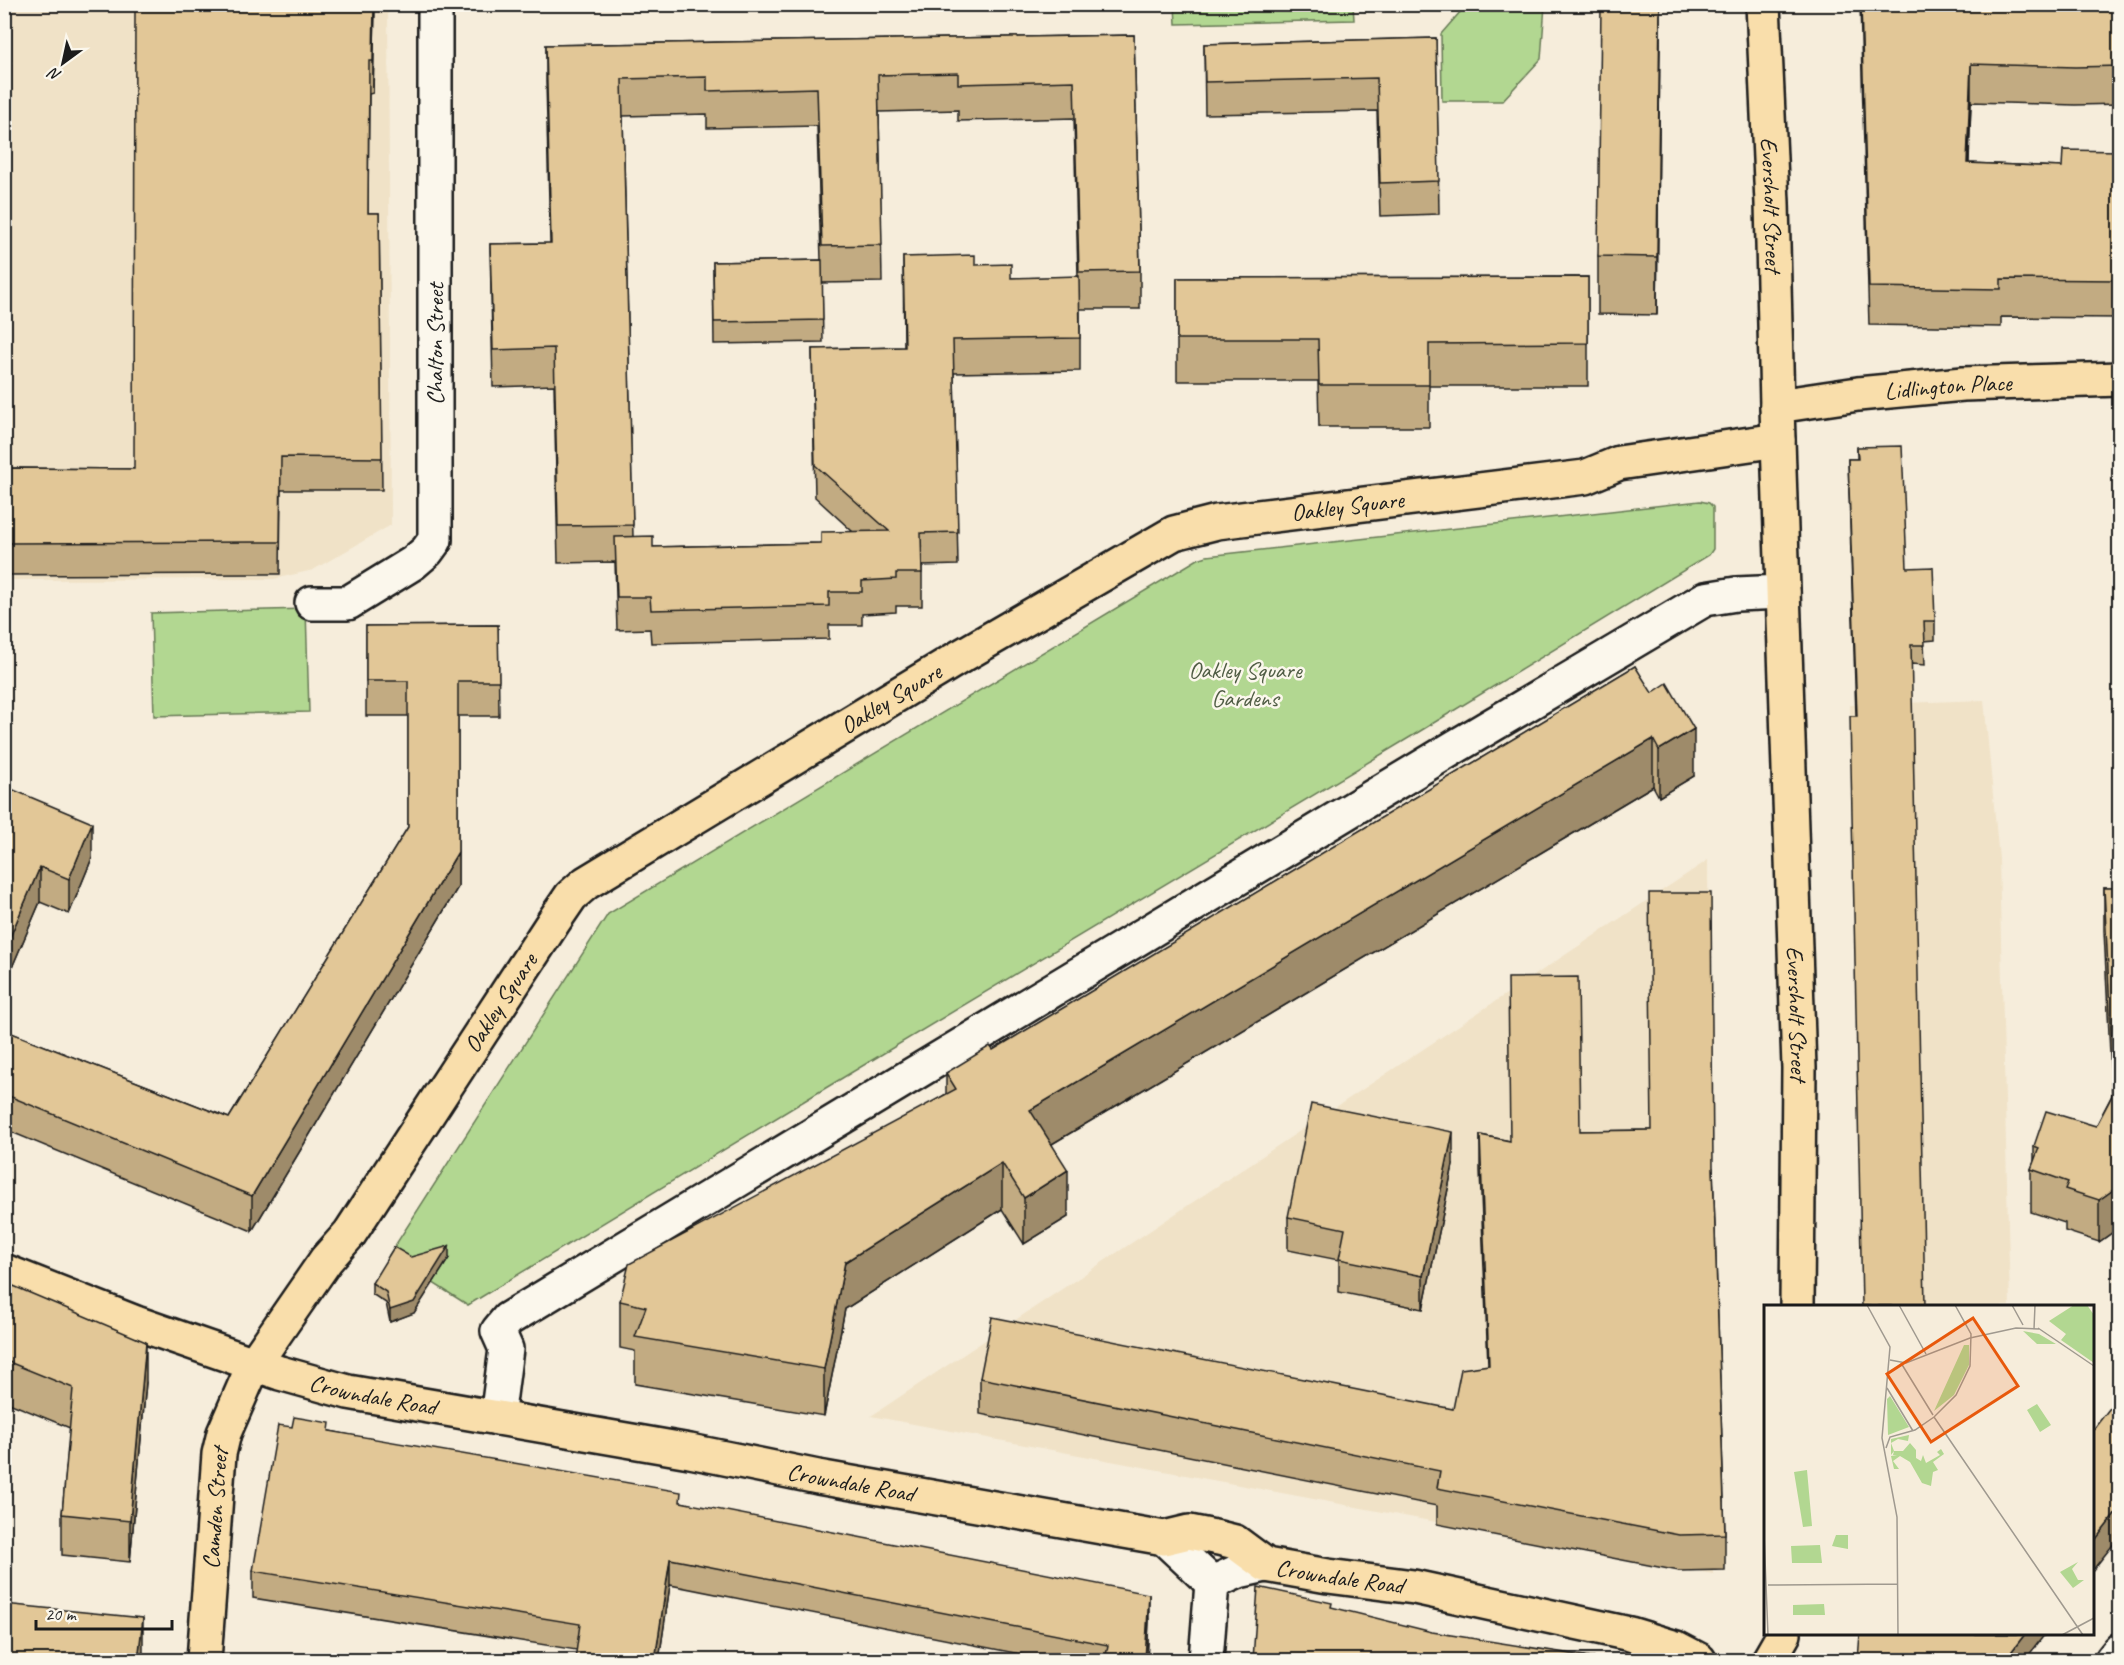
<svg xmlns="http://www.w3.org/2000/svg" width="2124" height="1665" font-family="Caveat,sans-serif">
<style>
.built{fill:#f0e2c7}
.green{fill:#b2d791;stroke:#677a56;stroke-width:1.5}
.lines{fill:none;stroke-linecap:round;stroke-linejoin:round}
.minor-casing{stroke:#1c1c1c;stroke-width:38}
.major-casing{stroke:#1c1c1c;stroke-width:38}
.highway-casing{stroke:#1c1c1c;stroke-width:38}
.minor{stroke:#fbf7ec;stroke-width:33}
.major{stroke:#f9deab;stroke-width:33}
.highway{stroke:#f9deab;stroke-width:33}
.wall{fill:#c2ab82;stroke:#1c1c1c;stroke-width:1.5;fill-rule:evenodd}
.shaded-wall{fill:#9e8b6a;stroke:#1c1c1c;stroke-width:1.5}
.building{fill:#e2c797;stroke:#1c1c1c;stroke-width:1.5}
.labels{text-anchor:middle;stroke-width:5;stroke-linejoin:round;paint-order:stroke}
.street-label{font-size:24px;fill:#1c1c1c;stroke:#fbf7ec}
.park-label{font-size:24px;fill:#505d45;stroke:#fbf7ec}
.inset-road{fill:none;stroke:#9f998f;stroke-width:1.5}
.view{fill:#e8590c;fill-opacity:0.15;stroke:#e8590c;stroke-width:3}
.inset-edge{fill:none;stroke:#1c1c1c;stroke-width:3}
</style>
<rect width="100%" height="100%" fill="#f6eddb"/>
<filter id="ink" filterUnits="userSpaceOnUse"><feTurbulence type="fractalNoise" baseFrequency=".0167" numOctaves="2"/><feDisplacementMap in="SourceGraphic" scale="12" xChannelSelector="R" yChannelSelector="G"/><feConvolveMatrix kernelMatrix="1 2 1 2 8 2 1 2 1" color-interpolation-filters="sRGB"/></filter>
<g filter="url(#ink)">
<g class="built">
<polygon points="4,5 388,5 391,525 313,570 274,579 5,580"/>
<polygon points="1984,700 1999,859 2010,1306 1862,1306 1850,705"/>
<polygon points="1708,860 1713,1574 871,1416"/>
</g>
<g class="green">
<polygon points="1175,5 1353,5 1354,20 1176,24"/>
<polygon points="1545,5 1541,59 1502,101 1442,101 1441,34 1461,11"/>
<polygon points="1700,501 1709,503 1713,507 1713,549 1709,555 1417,733 814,1095 468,1305 389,1255 608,914 1198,559 1207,556"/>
<polygon points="306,609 309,712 154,716 151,613"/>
</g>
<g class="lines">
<g class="minor-casing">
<g id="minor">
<polyline points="312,603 348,603 413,563 427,551 435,540 435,4"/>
<polyline points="497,1418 506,1349 498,1331 508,1319 1455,747 1705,599 1736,594 1783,592"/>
<polyline points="1164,1538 1212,1583"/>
<polyline points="1212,1583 1239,1571 1266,1565"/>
<polyline points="1206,1660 1212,1583"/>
<polyline points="2112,1660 2120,1650"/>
</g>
</g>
<g class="major-casing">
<g id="major">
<path id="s1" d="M1763,4L1772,203L1777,406"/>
<path id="s2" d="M1778,440L1799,1068L1797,1306"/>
<path id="s3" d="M4,1271L136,1323L280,1373L348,1392L690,1451L818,1477L1164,1538L1189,1532L1219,1538L1235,1542L1266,1565L1328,1576L1414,1587L1630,1634L1676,1648L1699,1660"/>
<polyline points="1769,1660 1784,1634"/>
</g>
</g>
<g class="highway-casing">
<g id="highway">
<path id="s4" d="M204,1660L219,1454L224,1433L254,1364L326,1260L350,1233L554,921L571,896L586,883L958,658L1174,533L1217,522L1585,477L1619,463L1778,440L1777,406L1858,394L1963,384L2120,379"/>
</g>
</g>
<use href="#minor" class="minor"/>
<use href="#major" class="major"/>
<use href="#highway" class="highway"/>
</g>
<g class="wall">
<polygon points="4,4 11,4 10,297 4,297"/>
<polygon points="375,4 373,93 369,94 368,213 379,213 382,490 281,490 280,574 4,575 4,468 134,469"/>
<polygon points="1860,4 2120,4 2120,104 2075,105 1971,102 1969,163 2062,167 2120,151 2120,318 2001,317 2001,327 1869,325"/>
<path d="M1134,35L1140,271V309H1080V371L954,373L958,565L922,566V606H896V612L862,614V625H829V639L651,643L650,629L617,630L615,562L558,563L554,385L493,387L490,244L550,243L546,82V45ZM958,110V121L1074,118L1078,277L1011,278L975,265L903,257L904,347L812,349L815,497L853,532L821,543L653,547L633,537L623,116L707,114V128L817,126L821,260L713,262L714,344L823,342L822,283L882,282L879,112Z"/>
<polygon points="1660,35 1657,315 1598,314 1598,256"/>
<polygon points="1436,38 1439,214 1380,216 1377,111 1205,114 1204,44"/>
<polygon points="1588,277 1588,386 1429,386 1429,427 1319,427 1318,381 1177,381 1177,278"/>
<polygon points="2118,425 2120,425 2120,515 2118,467"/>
<polygon points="1857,447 1907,568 1935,621 1935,640 1924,641 1925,665 1911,664 1856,716 1848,459 1857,459"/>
<polygon points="498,625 499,716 458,716 458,887 252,1231 4,1129 4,1030 229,1118 408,827 408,716 366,716 366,626"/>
<polygon points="1635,666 1694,776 1659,797 1653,786 1052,1144 1068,1217 1024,1244 1002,1209 845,1309 824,1416 635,1384 635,1351 620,1348 620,1301 946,1094 946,1073 993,1050"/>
<polygon points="4,786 92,858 69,914 40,902 4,986"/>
<polygon points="2104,888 2120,888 2120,1227 2099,1242 2065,1231 2065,1223 2031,1212 2031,1169 2034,1162 2034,1146 2096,1126 2112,1095 2104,931"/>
<polygon points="1652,1130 1713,1168 1725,1534 1725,1570 1679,1571 1437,1524 1437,1506 980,1414 980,1378 1453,1409 1488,1365 1480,1171 1480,1135 1510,1141 1580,1131"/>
<polygon points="1453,1165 1423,1309 1339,1292 1339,1260 1288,1250 1288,1217"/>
<polygon points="411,1257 449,1258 414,1313 390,1322 386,1303 372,1294 372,1283"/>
<polygon points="4,1282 146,1382 130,1562 62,1555 62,1514 70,1428 4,1401"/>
<polygon points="292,1427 330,1431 681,1502 1149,1620 1147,1660 1050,1660 670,1585 659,1660 575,1660 577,1650 253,1598 253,1571"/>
</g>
<g class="shaded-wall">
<polygon points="374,4 375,4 373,93 373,61"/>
<polygon points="1660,4 1660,35 1657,315 1657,257"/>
<polygon points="1971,64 1971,102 1967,201 1967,163"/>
<polygon points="1694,729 1694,776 1659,797 1659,750"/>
<polygon points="1653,739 1653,786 1030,1157 1030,1110"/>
<polygon points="92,823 92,858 69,914 69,879"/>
<polygon points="458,852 458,887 252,1231 252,1196"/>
<polygon points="40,867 40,902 4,986 4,951"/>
<polygon points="1453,1132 1453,1165 1423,1309 1423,1276"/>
<polygon points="1002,1163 1002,1209 845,1309 824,1416 824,1369 845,1262"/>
<polygon points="1068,1170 1068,1217 1024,1244 1024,1198"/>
<polygon points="2120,1185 2120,1227 2099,1242 2099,1200"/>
<polygon points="449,1246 449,1258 414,1313 390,1322 390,1310"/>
<polygon points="146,1342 146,1382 130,1562 130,1521"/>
<polygon points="2120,1508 2120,1536 2092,1571 2092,1544"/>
<polygon points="670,1559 670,1585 659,1660 655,1660"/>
<polygon points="1149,1594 1149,1620 1147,1660 1145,1660"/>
<polygon points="143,1618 143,1660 138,1660"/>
<polygon points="2025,1634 2045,1634 2025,1660 2005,1660"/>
</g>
<g class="building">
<polygon points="4,4 11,4 10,264 4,264"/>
<polygon points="135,4 374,4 373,61 369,61 368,213 379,213 382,458 281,457 280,542 4,543 4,468 134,469"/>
<polygon points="1601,4 1660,4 1657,257 1598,256"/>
<polygon points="1861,4 2120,4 2120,66 2075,67 1971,64 1967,163 2062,167 2063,150 2120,151 2120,280 2001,279 2001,289 1869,287"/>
<polygon points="1134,35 1140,271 1079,272 1074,81 958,84 958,73 878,75 882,245 822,246 817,88 707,91 707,77 622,79 633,525 558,526 554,348 493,350 490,244 551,243 546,45"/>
<polygon points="1436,38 1439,181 1380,183 1377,78 1205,82 1204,44"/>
<polygon points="975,255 975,265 1011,264 1011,278 1079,276 1080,338 953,340 958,532 921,533 922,573 896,573 896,579 862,581 862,592 829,592 829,606 651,610 650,597 617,597 615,537 653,536 653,547 821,543 821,532 889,531 815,465 812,349 905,347 903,257"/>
<polygon points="822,260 823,320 714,322 713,262"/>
<polygon points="1588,277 1588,343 1429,344 1429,385 1319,385 1318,339 1177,339 1177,278"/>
<polygon points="2118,425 2120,425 2120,473"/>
<polygon points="1902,446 1907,568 1933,567 1935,621 1924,621 1925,645 1911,645 1925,1306 1862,1306 1850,716 1857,716 1848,459 1858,459 1857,447"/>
<polygon points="498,625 499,681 458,681 458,852 252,1196 4,1094 4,1030 229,1118 408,827 408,681 366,681 366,626"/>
<polygon points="1635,666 1652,693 1667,683 1694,729 1659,750 1653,739 1030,1110 1068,1170 1024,1198 1002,1163 845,1262 824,1369 635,1337 646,1307 620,1301 629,1264 956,1089 946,1073 990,1046 993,1050"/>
<polygon points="4,786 92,823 69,879 40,867 4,951"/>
<polygon points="2104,888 2120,888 2120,1185 2099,1200 2065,1189 2068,1182 2031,1169 2039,1148 2034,1146 2046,1111 2096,1126 2114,1092"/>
<polygon points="1649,893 1711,893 1713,1168 1725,1534 1679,1535 1437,1488 1440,1471 980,1378 992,1317 1453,1409 1461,1369 1489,1365 1480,1135 1510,1141 1508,978 1578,977 1580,1131 1652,1130"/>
<polygon points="1311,1104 1453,1132 1423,1276 1339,1259 1345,1229 1288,1217"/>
<polygon points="449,1246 414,1302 390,1310 386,1292 372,1283 394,1247 411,1257"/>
<polygon points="4,1282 146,1342 130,1521 62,1514 73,1388 4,1360"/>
<polygon points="2120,1395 2120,1508 2092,1544 2092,1431"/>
<polygon points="294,1417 330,1423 329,1431 681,1492 680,1502 1149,1594 1145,1660 1105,1660 1108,1645 670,1559 655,1660 575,1660 580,1624 253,1571 278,1425 292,1427"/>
<polygon points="1258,1587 1332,1603 1331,1607 1432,1632 1610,1660 1253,1660"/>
<polygon points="4,1604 143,1618 138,1660 4,1660"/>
<polygon points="1860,1634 2025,1634 2005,1660 1858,1660"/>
</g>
</g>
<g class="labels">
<g class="street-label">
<text dy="8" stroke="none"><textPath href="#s1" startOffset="201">Eversholt Street</textPath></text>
<text transform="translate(435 344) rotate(-90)" y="8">Chalton Street</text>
<text dy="8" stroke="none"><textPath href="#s4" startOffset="2392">Lidlington Place</textPath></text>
<text dy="8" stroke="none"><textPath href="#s4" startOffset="1749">Oakley Square</textPath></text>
<text dy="8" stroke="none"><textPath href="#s4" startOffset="1245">Oakley Square</textPath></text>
<text dy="8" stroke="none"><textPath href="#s4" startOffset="741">Oakley Square</textPath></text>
<text dy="8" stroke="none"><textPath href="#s2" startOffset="574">Eversholt Street</textPath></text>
<text dy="8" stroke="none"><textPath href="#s3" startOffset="390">Crowndale Road</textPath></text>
<text dy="8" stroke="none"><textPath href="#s3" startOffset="876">Crowndale Road</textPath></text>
<text dy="8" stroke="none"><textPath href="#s4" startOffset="152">Camden Street</textPath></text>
<text dy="8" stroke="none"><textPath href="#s3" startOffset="1380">Crowndale Road</textPath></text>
</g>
<g class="park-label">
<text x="1245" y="678">Oakley Square<tspan x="1245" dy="28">Gardens</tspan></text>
</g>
</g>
<g transform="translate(1764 1305)">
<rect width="330" height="330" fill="#f6eddb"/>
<path d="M310,0H323L330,10V58L297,35L302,29L285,16ZM259,26L275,29L292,39H273ZM200,40H205V60L190,90L170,106ZM126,91L145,122L124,130L123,94ZM273,99L287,120L276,127L263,105ZM145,130L144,136L134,134L127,138L130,146H139L146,138L152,145V153L157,156L159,150L162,158L176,150L173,147L177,144L180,149L169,157L174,165L169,167L167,181L158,178L146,157L136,151L129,156L135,164H130L127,151L133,150H129L130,146L127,150V134ZM43,165L48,221L39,222L30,167ZM72,230H84V244L68,241ZM56,240L58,258H28L27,241ZM314,257L308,264L314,275H320L309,283L296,267ZM60,299L61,310H29V300Z" fill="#b2d791"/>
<path class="inset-road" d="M103,0L126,42L118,133L133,212L134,330M135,0L162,49M248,0L259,20M274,23L330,61M270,24L271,0M126,55L142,58L206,33L252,23L275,24M137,58L169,110M123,83L149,126M170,112L319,330M122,143L126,132L151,125L170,112L192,90L206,61L207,29L191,0M0,229L4,330M4,280L134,279M298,330L330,313"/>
<path class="view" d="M209,13L254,81L167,137L123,69Z"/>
<rect width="330" height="330" class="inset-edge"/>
</g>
<rect width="2124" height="1665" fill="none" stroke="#fbf7ec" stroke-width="24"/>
<rect x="12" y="12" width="2100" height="1641" fill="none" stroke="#1c1c1c" stroke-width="2" filter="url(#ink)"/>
<g transform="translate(63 63) rotate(213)" stroke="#fbf7ec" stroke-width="4.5" paint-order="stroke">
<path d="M0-4.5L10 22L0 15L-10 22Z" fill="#1c1c1c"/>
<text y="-9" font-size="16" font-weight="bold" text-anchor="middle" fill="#1c1c1c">N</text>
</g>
<path d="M36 1620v9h136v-9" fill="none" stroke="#1c1c1c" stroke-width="3"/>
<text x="45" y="1620" font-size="18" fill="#1c1c1c" stroke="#fbf7ec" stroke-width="4.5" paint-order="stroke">20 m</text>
</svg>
